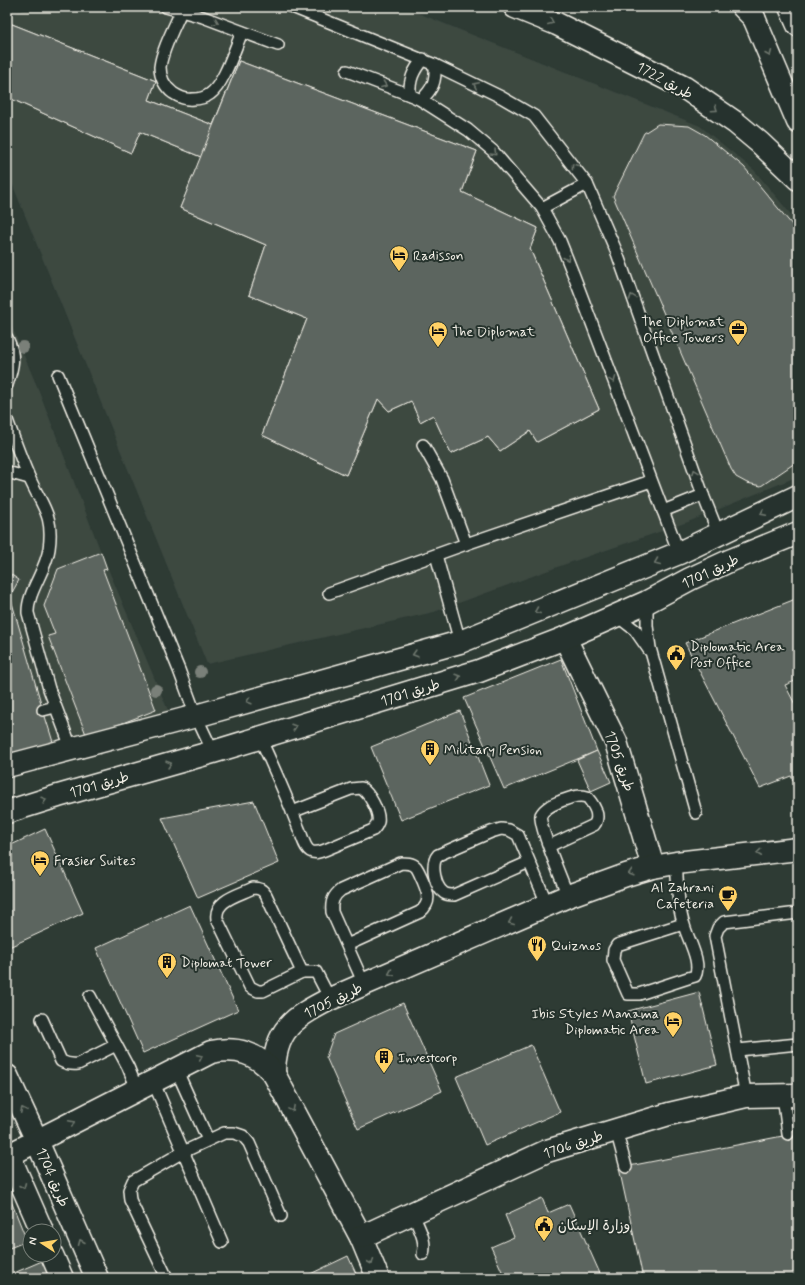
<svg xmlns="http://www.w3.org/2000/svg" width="805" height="1285" font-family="Mynerve,'Playpen Sans Arabic',sans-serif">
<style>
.built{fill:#3c4841}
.building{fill:#5c655e;stroke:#f4f1e8}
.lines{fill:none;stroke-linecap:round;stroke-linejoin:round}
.service-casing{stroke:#f4f1e8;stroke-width:14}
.minor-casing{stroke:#f4f1e8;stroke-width:25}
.tertiary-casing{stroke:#f4f1e8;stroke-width:25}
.secondary-casing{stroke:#f4f1e8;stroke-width:25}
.primary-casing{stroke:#f4f1e8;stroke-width:25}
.service{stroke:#26332d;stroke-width:11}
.minor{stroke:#26332d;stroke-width:22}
.tertiary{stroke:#26332d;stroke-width:22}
.secondary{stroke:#26332d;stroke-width:22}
.primary{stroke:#26332d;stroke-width:22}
.tree{fill:#7a8079}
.oneway{stroke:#6e766e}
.labels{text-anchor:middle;stroke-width:4;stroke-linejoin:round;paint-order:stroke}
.street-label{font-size:14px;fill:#f4f1e8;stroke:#26332d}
.poi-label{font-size:14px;fill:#f4f1e8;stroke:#26332d;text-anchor:start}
</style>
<rect width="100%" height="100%" fill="#2e3b34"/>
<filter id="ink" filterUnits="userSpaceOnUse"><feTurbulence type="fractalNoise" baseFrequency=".025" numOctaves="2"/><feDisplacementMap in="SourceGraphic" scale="8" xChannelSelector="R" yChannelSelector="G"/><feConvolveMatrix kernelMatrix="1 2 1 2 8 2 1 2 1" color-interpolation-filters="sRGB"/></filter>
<g filter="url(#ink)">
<g class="built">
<polygon points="30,7 403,7 700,126 754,170 798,223 798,473 794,478 688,522 563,565 434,612 207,664 7,171 7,17"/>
<polygon points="7,315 39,391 101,552 170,715 7,768"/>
</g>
<g class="building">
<polygon points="12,24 156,81 149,100 213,125 220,109 419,186 411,207 416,208 408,228 403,228 394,249 388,247 380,267 188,188 201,157 140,132 131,153 7,97 7,26"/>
<polygon points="12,24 156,81 149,100 213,125 239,61 477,151 462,192 538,228 530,249 599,409 537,442 530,431 500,451 488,437 451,454 433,415 420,422 411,401 389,411 378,399 346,475 262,435 307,319 249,295 266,245 180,208 201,157 140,132 131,153 7,97 7,26"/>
<polygon points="239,61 477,151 462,192 538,228 530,249 599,409 537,442 530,431 500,451 488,437 451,454 433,415 420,422 411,401 389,411 378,399 346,475 262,435 307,319 249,295 266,245 180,208"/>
<polygon points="658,124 689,126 705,135 744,167 798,232 798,461 761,486 747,483 736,477 731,469 613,196 644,133"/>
<polygon points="101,552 107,569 103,570 156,710 87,737 48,636 55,634 44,606 58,569"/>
<polygon points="7,572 19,580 10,596 43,710 53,742 7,755"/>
<polygon points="798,598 798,680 785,685 798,710 798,790 791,776 760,788 685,643"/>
<polygon points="561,659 597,751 504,789 464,698"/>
<polygon points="460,711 489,785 401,820 371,747"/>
<polygon points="597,751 611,782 591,791 577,760"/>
<polygon points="254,801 279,863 198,898 162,818"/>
<polygon points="45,829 83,913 7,948 7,847"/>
<polygon points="190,905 238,1010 143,1053 96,948"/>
<polygon points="699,992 717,1065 646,1084 628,1011"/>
<polygon points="403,1003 442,1091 358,1129 326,1057 334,1034"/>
<polygon points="531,1045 560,1112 485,1145 456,1077"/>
<polygon points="798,1133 798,1278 643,1278 619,1168"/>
<polygon points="7,1191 27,1241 7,1249"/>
<polygon points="542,1198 548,1213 569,1204 602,1278 505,1278 491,1247 514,1237 505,1215"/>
<polygon points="348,1256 358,1278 302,1278"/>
<polygon points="42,1261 50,1278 7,1278 7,1276"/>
</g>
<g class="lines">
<g class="service-casing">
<g id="service">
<polyline points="166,7 203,17 278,45"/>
<path d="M183,7C176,24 162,49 160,67C160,77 165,87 173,93C179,97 187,100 193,99C199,99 206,97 210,94C224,84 235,48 242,32"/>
<polyline points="292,7 435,65 501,97 534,116 587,184 617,253 703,495 719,535"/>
<polyline points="347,71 410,95 421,100 468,130 493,151 542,208 560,241 574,276 679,553"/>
<path d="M410,95C409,80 413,71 423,59"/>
<path d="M421,100C433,89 436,81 435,65"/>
<polyline points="542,208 587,184"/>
<path d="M7,338C16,356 13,366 7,385"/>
<polyline points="58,375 179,670 196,716 213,752"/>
<path d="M7,420C14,439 21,459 29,477C42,507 54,514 49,549C46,571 27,592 28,613L49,689L72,750"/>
<polyline points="423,445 442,479 466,544"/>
<polyline points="7,472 29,478"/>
<polyline points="663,511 703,495"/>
<polyline points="436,555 460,642"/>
<polyline points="329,593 466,544 651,481"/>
<polyline points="647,602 647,626 650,648 696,813"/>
<polyline points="617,616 635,630 649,650"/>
<polyline points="43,710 55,707"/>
<path d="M260,738C274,768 287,798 299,829C302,835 304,847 310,851C315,854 320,852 325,850L373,830C375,828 377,825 378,822C380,812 369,793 361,788L351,789L292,812"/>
<path d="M549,846L594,825C601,816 594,805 587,797C578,794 570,798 561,801C554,804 545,807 541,815C538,824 563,883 568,896"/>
<path d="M529,862L454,895C450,895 447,895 444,893C435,887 430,864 438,855L491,832L501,829L509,830L518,835L548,906"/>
<path d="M676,863C678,883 677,906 684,925C688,940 702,962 695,976L688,978L639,994H628L613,960L614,950L617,945L683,924"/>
<path d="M253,888C259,888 262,889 266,895L302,972L263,991H258L250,987L217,919C214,900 239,895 253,888Z"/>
<path d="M347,945L420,912C432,902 428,893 423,881C421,877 419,871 416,867C412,863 406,863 401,863L341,890C333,896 331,902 332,912L364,984"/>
<polyline points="302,972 316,972 330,999"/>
<polyline points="90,996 128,1067 137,1089"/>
<path d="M42,1019L61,1061C67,1064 71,1065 78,1064L116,1045"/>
<polyline points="738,1050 798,1044"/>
<polyline points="176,1069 208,1140"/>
<polyline points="153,1081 222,1242"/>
<polyline points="783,1095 788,1134"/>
<polyline points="746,1096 715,936 718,928 724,922 798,913"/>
<polyline points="616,1130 626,1167"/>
<path d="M413,1214C418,1227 427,1240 423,1254"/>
<polyline points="167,1278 130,1200 129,1190 133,1181 183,1152 224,1133 234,1133 243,1136 249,1143 281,1216"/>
</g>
</g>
<g class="minor-casing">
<g id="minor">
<polyline points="515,7 557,24 685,88 736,123 760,143 798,179"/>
<polyline points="565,638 616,742 653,867"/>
<path d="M274,1074C274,1030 294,1017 330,999L568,896L626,875L653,867L676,863L798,849"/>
<polyline points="7,1076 37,1141 97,1278"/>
<polyline points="7,1151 42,1231"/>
<path d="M9,1155L211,1052C238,1047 257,1053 274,1074L361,1237L378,1278"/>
<polyline points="361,1237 547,1151 669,1114 746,1096 798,1095"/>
<polyline points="52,1255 62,1278"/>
</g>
</g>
<g class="tertiary-casing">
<g id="tertiary">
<polyline points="7,766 196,716 460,642 679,553 798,496"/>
<polyline points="7,812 58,796 213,752 479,671 565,638 647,602 690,579 729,561 798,533"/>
</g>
</g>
<g class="secondary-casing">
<g id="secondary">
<polyline points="747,7 754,18 798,122"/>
<polyline points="790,7 798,25"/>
</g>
</g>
<g class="primary-casing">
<polyline id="primary" points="743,7 754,18"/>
</g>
<use href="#service" class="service"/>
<use href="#minor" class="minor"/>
<use href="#tertiary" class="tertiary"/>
<use href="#secondary" class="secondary"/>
<use href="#primary" class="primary"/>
</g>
<g class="tree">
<circle cx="23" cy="347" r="6"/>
<circle cx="200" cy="672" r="6"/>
<circle cx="156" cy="690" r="6"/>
</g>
<defs><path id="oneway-chevron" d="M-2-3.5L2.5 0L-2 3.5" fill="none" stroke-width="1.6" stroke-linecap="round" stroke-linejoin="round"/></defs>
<g class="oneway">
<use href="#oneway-chevron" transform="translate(216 22) rotate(21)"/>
<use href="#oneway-chevron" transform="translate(551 22) rotate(23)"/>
<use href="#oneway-chevron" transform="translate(769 54) rotate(67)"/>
<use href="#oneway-chevron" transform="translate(384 85) rotate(21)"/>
<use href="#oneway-chevron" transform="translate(476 85) rotate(-154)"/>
<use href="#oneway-chevron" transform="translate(715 109) rotate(34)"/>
<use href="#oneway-chevron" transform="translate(494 153) rotate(45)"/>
<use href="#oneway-chevron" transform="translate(574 166) rotate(-127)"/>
<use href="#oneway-chevron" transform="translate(567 258) rotate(67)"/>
<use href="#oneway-chevron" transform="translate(632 297) rotate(-110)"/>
<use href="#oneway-chevron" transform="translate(613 380) rotate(69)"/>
<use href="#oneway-chevron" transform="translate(695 472) rotate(-110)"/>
<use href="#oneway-chevron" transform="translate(763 513) rotate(154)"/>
<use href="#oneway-chevron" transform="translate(657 562) rotate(158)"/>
<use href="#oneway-chevron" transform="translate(537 611) rotate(158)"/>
<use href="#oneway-chevron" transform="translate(415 654) rotate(164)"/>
<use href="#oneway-chevron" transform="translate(458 677) rotate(-17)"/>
<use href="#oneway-chevron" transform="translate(249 701) rotate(164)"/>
<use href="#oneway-chevron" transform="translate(294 727) rotate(-17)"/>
<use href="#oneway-chevron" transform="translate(169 764) rotate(-16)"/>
<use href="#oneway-chevron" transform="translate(44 800) rotate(-17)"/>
<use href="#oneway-chevron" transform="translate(759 853) rotate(174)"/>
<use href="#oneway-chevron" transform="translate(631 873) rotate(164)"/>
<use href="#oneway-chevron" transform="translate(511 922) rotate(157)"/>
<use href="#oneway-chevron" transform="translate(391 973) rotate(157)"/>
<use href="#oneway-chevron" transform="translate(200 1057) rotate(-25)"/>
<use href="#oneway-chevron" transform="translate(292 1109) rotate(62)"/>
<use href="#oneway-chevron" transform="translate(23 1110) rotate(-115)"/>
<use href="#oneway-chevron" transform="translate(72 1123) rotate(-27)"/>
<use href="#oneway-chevron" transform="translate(23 1186) rotate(67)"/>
<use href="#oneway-chevron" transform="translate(81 1242) rotate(-113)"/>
<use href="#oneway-chevron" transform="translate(371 1262) rotate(67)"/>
</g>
</g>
<defs>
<g id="hotel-pin" transform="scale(1)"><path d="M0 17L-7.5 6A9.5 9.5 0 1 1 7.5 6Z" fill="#ffd166" stroke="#26332d"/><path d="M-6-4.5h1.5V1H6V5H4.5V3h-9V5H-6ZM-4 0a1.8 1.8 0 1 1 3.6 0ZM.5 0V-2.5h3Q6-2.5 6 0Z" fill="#111"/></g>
<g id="office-pin" transform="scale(1)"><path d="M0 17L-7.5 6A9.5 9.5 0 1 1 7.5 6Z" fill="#ffd166" stroke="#26332d"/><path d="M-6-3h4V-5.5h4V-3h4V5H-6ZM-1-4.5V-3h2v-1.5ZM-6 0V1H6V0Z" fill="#111"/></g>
<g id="civic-pin" transform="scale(1)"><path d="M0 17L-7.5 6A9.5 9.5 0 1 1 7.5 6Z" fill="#ffd166" stroke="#26332d"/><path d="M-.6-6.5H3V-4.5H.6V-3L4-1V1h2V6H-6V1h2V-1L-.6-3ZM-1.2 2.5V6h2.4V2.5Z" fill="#111"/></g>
<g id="building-pin" transform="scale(1)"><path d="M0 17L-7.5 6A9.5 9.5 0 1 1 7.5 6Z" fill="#ffd166" stroke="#26332d"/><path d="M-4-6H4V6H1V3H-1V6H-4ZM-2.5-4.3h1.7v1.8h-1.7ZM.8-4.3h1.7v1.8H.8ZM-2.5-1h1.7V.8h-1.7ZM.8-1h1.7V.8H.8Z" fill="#111"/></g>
<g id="cafe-pin" transform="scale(1)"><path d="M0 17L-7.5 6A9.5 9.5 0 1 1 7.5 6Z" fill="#ffd166" stroke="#26332d"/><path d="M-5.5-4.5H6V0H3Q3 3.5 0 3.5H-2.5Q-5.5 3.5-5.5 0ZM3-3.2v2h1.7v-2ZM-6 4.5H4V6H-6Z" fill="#111"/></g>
<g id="restaurant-pin" transform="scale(1)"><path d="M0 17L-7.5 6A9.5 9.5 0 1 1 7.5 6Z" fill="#ffd166" stroke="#26332d"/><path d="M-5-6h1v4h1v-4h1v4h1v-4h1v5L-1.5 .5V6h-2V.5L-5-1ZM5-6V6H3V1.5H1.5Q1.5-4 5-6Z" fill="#111"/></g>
</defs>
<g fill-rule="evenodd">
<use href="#hotel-pin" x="399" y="255"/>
<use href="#office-pin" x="738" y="329"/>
<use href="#hotel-pin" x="438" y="331"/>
<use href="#civic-pin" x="676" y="654"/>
<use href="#building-pin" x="430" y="749"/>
<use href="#hotel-pin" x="40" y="860"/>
<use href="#cafe-pin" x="728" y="895"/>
<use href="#restaurant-pin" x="537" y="945"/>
<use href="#building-pin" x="167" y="962"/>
<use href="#hotel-pin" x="673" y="1021"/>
<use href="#building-pin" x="384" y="1057"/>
<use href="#civic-pin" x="544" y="1225"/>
</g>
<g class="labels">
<g class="street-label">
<text transform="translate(665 80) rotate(29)" y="5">طريق 1722</text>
<text transform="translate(710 571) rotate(-25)" y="5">طريق 1701</text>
<text transform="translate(410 692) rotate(-17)" y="5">طريق 1701</text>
<text transform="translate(620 761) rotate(71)" y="5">طريق 1705</text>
<text transform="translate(99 784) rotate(-16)" y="5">طريق 1701</text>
<text transform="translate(333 1000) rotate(-26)" y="5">طريق 1705</text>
<text transform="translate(573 1144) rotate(-18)" y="5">طريق 1706</text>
<text transform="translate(53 1177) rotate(67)" y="5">طريق 1704</text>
</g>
<g class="poi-label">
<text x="413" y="260">Radisson</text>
<text x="724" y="326" text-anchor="end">The Diplomat<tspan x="724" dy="16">Office Towers</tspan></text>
<text x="452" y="336">The Diplomat</text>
<text x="690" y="651">Diplomatic Area<tspan x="690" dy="16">Post Office</tspan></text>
<text x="444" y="754">Military Pension</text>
<text x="54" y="865">Frasier Suites</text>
<text x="714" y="892" text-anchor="end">Al Zahrani<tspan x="714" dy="16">Cafeteria</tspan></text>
<text x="551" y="950">Quiznos</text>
<text x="181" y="967">Diplomat Tower</text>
<text x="659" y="1018" text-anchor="end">Ibis Styles Manama<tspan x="659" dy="16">Diplomatic Area</tspan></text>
<text x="398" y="1062">Investcorp</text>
<text x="558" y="1230">وزارة الإسكان</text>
</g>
</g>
<rect width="805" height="1285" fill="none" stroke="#26332d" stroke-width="24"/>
<rect x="12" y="12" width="781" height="1261" fill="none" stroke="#f4f1e8" stroke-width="1.5" filter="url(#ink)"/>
<g transform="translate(42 1243) rotate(282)"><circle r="19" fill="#26332d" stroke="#787f78"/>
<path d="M0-3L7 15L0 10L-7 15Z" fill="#ffd166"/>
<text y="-6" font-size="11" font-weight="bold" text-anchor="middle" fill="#f4f1e8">N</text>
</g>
</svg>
